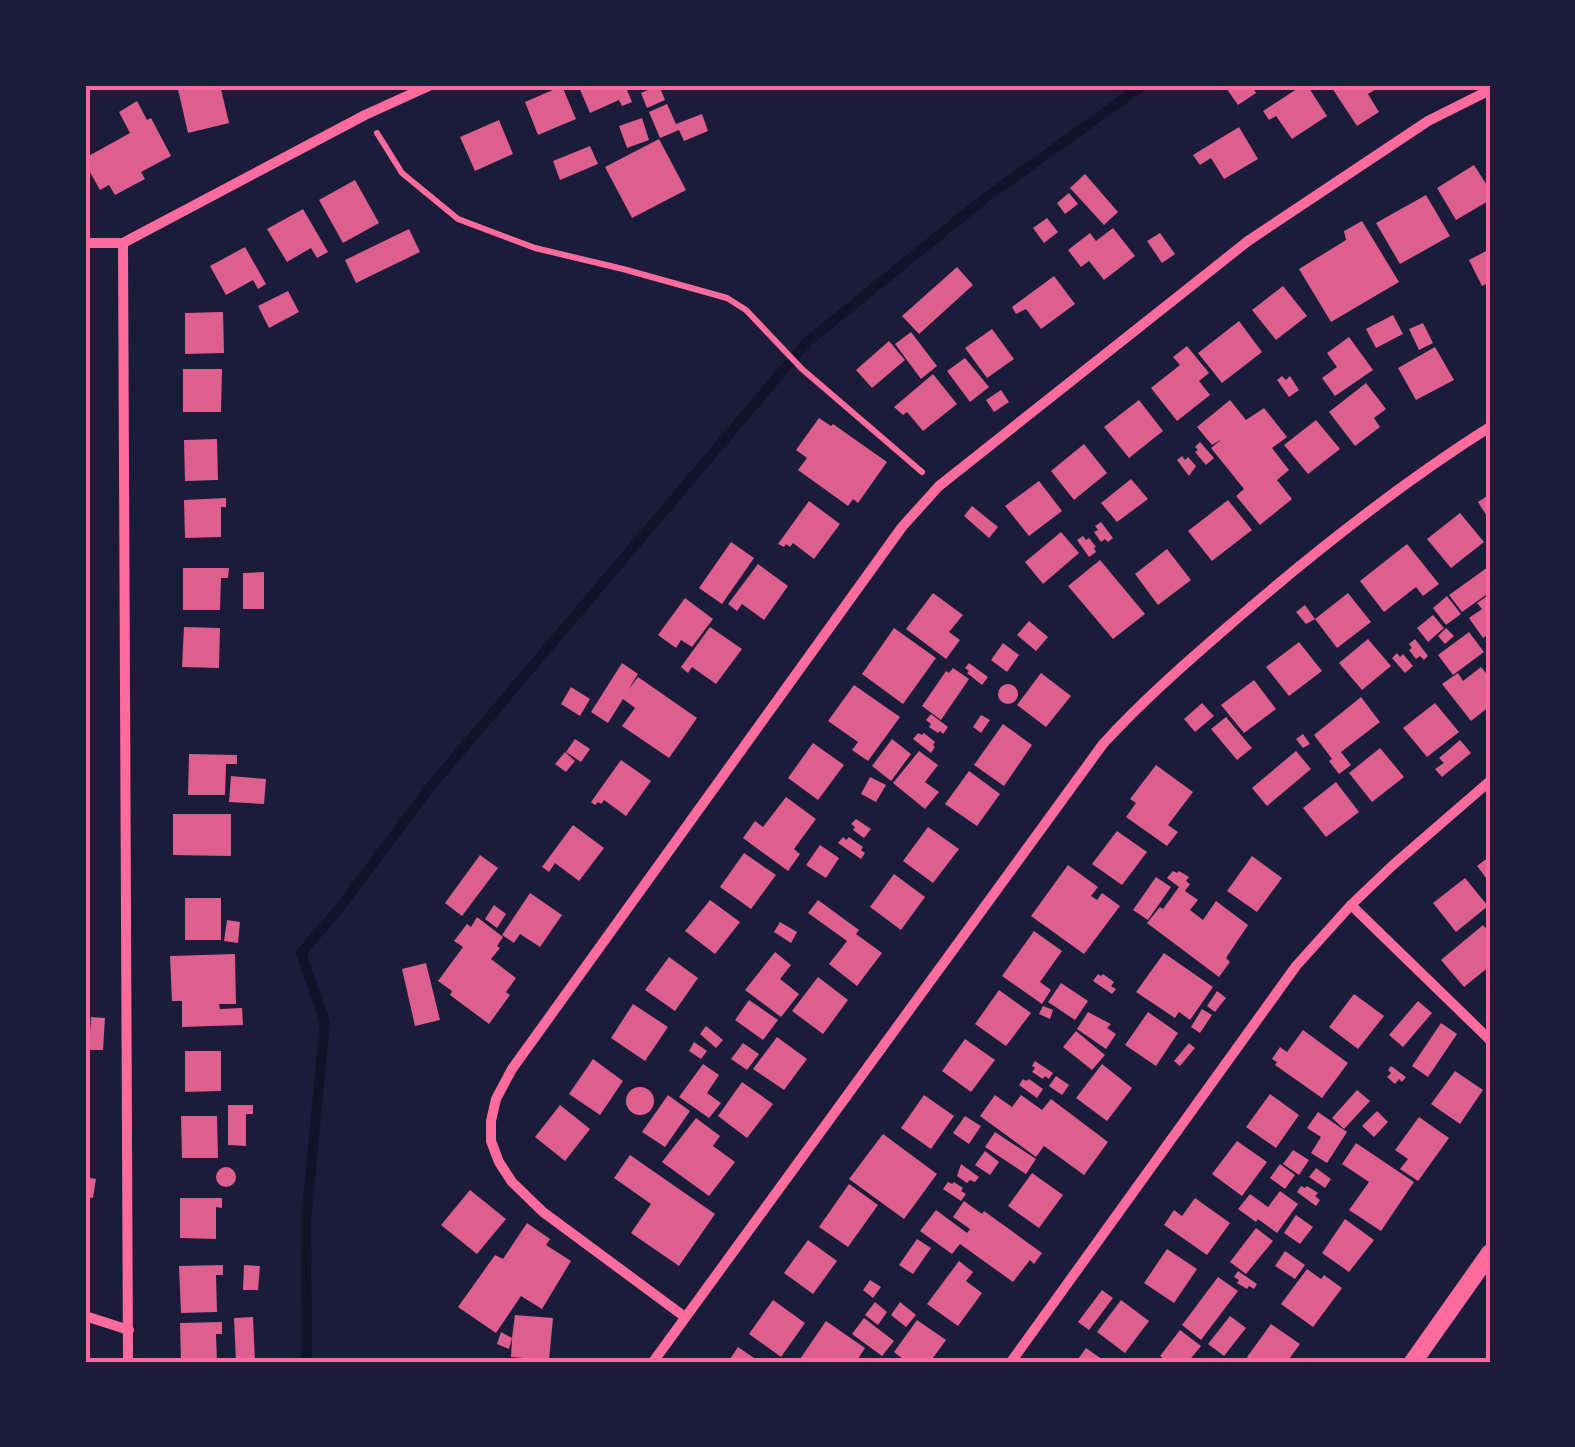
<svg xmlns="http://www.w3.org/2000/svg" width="1575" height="1447" font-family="Arial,sans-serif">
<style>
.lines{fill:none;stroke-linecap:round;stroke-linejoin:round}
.stream{stroke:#12122b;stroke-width:10}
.building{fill:#dd5f8e}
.path{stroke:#ff6b9d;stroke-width:6}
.minor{stroke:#ff6b9d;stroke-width:10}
.tertiary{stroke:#ff6b9d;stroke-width:18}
.neatline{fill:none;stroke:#ff6b9d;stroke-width:4}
</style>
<rect width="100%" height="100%" fill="#1b1b3a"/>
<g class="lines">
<polyline class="stream" points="307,1362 306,1221 325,1022 301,953 338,910 431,786 807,342 984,199 1143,85"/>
</g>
<g class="building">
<polygon points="177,85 220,85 229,123 188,133"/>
<polygon points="578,85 625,85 632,102 622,106 619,100 590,113"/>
<polygon points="659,85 665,100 647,108 641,93"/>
<polygon points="1224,85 1251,85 1256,93 1238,105"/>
<polygon points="1303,85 1307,85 1327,116 1292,139 1276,116 1269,120 1263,111"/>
<polygon points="1330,85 1383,85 1368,94 1379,112 1357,126"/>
<polygon points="562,86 576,119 538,135 525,102"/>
<polygon points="137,101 147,120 151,118 171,156 141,172 145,179 115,195 109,185 100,190 85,163 85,158 130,133 119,112"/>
<polygon points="667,104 676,124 702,114 708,131 684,141 679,130 660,138 649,112"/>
<polygon points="642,118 649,140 627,148 619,126"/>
<polygon points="499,120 513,154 475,171 460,137"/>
<polygon points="1239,127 1258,159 1224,179 1211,158 1200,165 1193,155"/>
<polygon points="659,139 686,190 632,218 605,167"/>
<polygon points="590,146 598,164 560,180 553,161"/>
<polygon points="1474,165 1490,190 1490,200 1456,220 1437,188"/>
<polygon points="1085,174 1118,212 1104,225 1070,188"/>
<polygon points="355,180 379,223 343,243 319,200"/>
<polygon points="1069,193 1078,204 1065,214 1057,203"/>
<polygon points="1426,195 1450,236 1400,264 1376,223"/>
<polygon points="303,209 328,252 317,258 311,248 287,262 267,229"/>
<polygon points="1047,218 1058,232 1044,243 1033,228"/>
<polygon points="1362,221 1399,282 1331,322 1299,269 1346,240 1344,231"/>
<polygon points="1113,228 1135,256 1104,280 1089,261 1081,267 1068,250 1090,233 1096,241"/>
<polygon points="409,229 420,252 356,283 345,260"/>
<polygon points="1160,233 1175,254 1162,263 1147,241"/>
<polygon points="245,247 266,284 258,289 253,280 226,295 210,266"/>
<polygon points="1490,249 1490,282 1482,286 1469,260"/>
<polygon points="957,267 973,285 919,334 902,316"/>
<polygon points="1054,276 1075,304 1041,329 1026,309 1016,314 1012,307"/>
<polygon points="1283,286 1307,316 1276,340 1252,310"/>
<polygon points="288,291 299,312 269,328 258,306"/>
<polygon points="223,312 224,353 185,354 185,313"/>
<polygon points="1393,315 1403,334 1376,348 1366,329"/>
<polygon points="1239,321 1262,352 1222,383 1198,353"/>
<polygon points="1423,323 1433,343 1419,350 1409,329"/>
<polygon points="992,329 1014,359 987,378 965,348"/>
<polygon points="911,332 937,366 921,379 895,344"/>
<polygon points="1349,337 1373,370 1335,396 1322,378 1337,367 1327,353"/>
<polygon points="889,341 905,360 872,388 856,370"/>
<polygon points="1187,346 1209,373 1199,381 1210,395 1177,421 1151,388 1180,365 1173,357"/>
<polygon points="1435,347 1454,380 1416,400 1398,368"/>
<polygon points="965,358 989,387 970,402 947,371"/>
<polygon points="183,369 222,369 221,412 183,412"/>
<polygon points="933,374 957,404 923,431 907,412 903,415 894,407"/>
<polygon points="1282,376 1286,380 1290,376 1299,390 1289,397 1277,380"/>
<polygon points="1366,383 1386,409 1374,418 1380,427 1355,446 1329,412"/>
<polygon points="1001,390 1009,402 994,412 986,400"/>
<polygon points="1139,400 1163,431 1129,458 1104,427"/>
<polygon points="1230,400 1246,420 1264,408 1287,437 1272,448 1289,470 1277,480 1292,499 1260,525 1236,496 1244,489 1211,448 1222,439 1212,445 1197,427"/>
<polygon points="819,418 831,426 833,424 887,462 858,503 853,499 848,506 798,470 807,458 796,450"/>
<polygon points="1316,420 1340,449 1308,474 1284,445"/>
<polygon points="217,439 218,480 185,481 184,440"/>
<polygon points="1200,442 1214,458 1206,465 1195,452 1198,450 1195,447"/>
<polygon points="1084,444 1107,473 1074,500 1051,471"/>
<polygon points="1182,456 1185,460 1188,457 1196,466 1189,476 1177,460"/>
<polygon points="1131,479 1148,499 1117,522 1101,503"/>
<polygon points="1039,481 1062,511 1029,536 1005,506"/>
<polygon points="1490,494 1490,521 1478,502"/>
<polygon points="226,498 226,507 221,507 221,537 185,538 184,500"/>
<polygon points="1228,500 1252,530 1212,561 1188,531"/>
<polygon points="809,501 840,524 814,559 793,543 790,547 786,544 784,547 778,544"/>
<polygon points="972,506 998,527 989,538 964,516"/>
<polygon points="1460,513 1484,542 1451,568 1427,539"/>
<polygon points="1101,522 1113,538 1108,542 1105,539 1101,542 1094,532 1098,530 1095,526"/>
<polygon points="1061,532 1079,553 1043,584 1025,562"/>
<polygon points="1083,536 1086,540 1089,538 1096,547 1094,548 1096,552 1089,557 1077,540"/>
<polygon points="731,542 754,558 722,604 699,588"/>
<polygon points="1407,544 1439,584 1423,596 1416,587 1384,612 1360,581"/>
<polygon points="1167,549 1191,580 1158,605 1135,574"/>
<polygon points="1100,560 1145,614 1113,639 1068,586"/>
<polygon points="758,564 788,586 764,620 742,604 737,611 728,604"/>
<polygon points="1488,567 1490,592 1462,612 1449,595"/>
<polygon points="183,568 229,568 228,578 221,578 220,610 183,610"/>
<polygon points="264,572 264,609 243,609 243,573"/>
<polygon points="933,593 963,615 949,632 960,640 946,659 906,629"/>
<polygon points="1348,593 1371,622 1337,648 1315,619"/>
<polygon points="1490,594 1490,633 1483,638 1469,618 1482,609 1477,603"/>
<polygon points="1447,596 1461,614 1446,625 1433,608"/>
<polygon points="685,598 713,619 692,647 681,640 676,648 658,635"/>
<polygon points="1305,605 1315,619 1306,624 1296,612"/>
<polygon points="1433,615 1444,628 1428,642 1417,628"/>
<polygon points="1029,621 1048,637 1036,651 1017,635"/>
<polygon points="184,627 220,628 219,668 182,667"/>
<polygon points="710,627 742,649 716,684 692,667 688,673 681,667"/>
<polygon points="894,628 936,658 903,704 862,674"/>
<polygon points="1446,628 1454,636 1445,644 1438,636"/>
<polygon points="1469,632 1484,652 1453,675 1438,655"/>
<polygon points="1368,639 1391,666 1362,690 1339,663"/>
<polygon points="1415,639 1428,656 1424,660 1420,656 1416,659 1409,650 1412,648 1409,644"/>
<polygon points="1299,642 1322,671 1289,696 1266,667"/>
<polygon points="1003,643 1019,655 1007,672 991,660"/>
<polygon points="1397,653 1400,657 1403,654 1413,666 1405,673 1392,658"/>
<polygon points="622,663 638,674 628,690 638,677 697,718 669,758 622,726 635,708 623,699 608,723 591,712"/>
<polygon points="969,663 988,677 982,685 967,673 969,671 965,668"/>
<polygon points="1481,667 1490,678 1490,706 1471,721 1442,684 1458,673 1463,681"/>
<polygon points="953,668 969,679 941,720 922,706 946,671 949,673"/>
<polygon points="1041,673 1071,696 1046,727 1017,705"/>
<polygon points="1254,680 1276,709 1244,733 1221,705"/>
<circle cx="1008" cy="694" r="10"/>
<polygon points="854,685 900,717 868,761 852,750 858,742 828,721"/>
<polygon points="571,687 590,699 580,716 561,704"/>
<polygon points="1361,697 1380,722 1341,752 1351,765 1339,774 1329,761 1332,759 1314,735"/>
<polygon points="1202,703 1214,716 1195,732 1184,719"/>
<polygon points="1435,703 1459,732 1427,757 1403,728"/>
<polygon points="931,714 948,727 943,734 940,731 938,733 929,727 931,724 926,720"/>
<polygon points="981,715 990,720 981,733 973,727"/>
<polygon points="1226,717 1252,748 1237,760 1211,729"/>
<polygon points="1003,724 1032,745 1004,786 974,765"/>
<polygon points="918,733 922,735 924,733 935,742 933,745 935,747 931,753 913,739"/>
<polygon points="1303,734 1310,744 1303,748 1296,739"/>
<polygon points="575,739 590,749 581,762 566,752"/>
<polygon points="892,739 911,754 891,781 872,766"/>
<polygon points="1460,740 1471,753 1442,777 1435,769 1444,763 1439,758"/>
<polygon points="813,743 844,765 818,800 788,778"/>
<polygon points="1380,748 1404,777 1372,802 1349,773"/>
<polygon points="919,751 938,765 925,782 939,792 925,809 893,783"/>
<polygon points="1296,751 1311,769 1267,806 1252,788"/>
<polygon points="565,752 575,761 566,772 555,764"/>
<polygon points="189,754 237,755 237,764 226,764 225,795 188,795"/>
<polygon points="621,760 651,781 626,816 604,800 601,804 598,802 595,805 591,802"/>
<polygon points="1156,765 1193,792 1168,825 1178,832 1167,846 1126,817 1136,803 1130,799"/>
<polygon points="969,771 1000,794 977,826 945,804"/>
<polygon points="231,776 266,779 264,804 229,802"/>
<polygon points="870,777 886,785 876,802 861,794"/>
<polygon points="1336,782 1359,812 1326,837 1303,808"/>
<polygon points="786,797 816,819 794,849 800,854 788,871 743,838 755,821 763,827"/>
<polygon points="173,814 231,814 231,856 173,855"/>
<polygon points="856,819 871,829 864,838 853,830 855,827 851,824"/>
<polygon points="573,825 604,848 579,881 555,863 549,872 542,867"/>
<polygon points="928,827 959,849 933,883 903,861"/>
<polygon points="1117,831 1147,852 1122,885 1092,864"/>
<polygon points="843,837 846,840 849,837 863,847 861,850 865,853 861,859 838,843"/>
<polygon points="820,845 839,858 826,878 806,865"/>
<polygon points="744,853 776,875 751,909 720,887"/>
<polygon points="480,855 498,868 462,916 445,903"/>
<polygon points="1252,856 1282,878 1257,912 1227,891"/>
<polygon points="1490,856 1490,883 1477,866"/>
<polygon points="1068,865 1098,887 1091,896 1097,900 1102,893 1120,906 1084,954 1031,916"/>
<polygon points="1173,871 1177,873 1179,871 1189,877 1186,881 1190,884 1185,891 1198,900 1190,910 1203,920 1216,901 1248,925 1226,958 1230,962 1219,977 1147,923 1160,907 1163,909 1179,887 1167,878"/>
<polygon points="894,874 925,897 901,930 870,907"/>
<polygon points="1156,877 1171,887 1148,920 1133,910"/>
<polygon points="1465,878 1488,906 1456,932 1433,903"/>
<polygon points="530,893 562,915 540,947 520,934 514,943 502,935"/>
<rect x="185" y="898" width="36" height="42"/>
<polygon points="710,900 740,922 715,954 685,931"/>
<polygon points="818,900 859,930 856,934 882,953 857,986 829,964 847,941 808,913"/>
<polygon points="494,905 506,914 497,928 485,919"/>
<polygon points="477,917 503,937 497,946 500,948 491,959 516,978 506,992 510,995 489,1024 450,995 452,991 438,981 463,947 454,941 467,924 471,927"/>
<polygon points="227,920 240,922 238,943 224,941"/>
<polygon points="780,922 797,932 791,943 774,932"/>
<polygon points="1483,925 1490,933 1490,966 1464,987 1441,960"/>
<polygon points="1034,931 1062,951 1040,982 1051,990 1042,1004 1002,976"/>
<polygon points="775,952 791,965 780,979 799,994 781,1017 745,990"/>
<polygon points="1164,953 1213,987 1190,1020 1179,1012 1175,1018 1136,992"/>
<polygon points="235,954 236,1004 219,1004 220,1009 242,1008 243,1025 182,1027 182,1001 172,1001 170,956"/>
<polygon points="669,957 698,978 675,1011 645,990"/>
<polygon points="426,963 440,1020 415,1026 402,969"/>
<polygon points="1098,974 1101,976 1103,974 1114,982 1111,986 1116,989 1112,994 1093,981"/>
<polygon points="818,977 848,1000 823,1034 792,1011"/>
<polygon points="1061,983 1088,1001 1075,1020 1048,1002"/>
<polygon points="999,990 1031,1013 1006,1046 975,1024"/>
<polygon points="1217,991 1226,998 1215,1012 1207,1006"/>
<polygon points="1354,994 1384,1016 1358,1049 1329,1027"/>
<polygon points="749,1000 778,1020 763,1040 735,1020"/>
<polygon points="1418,1001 1432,1013 1403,1047 1389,1035"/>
<polygon points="633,1004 668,1027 645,1061 611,1038"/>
<polygon points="1043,1006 1053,1010 1050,1019 1039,1014"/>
<polygon points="1202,1009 1212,1015 1200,1033 1191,1027"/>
<polygon points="1088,1012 1111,1024 1107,1028 1116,1034 1106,1049 1077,1029"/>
<polygon points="1148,1012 1178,1033 1156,1066 1125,1045"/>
<polygon points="91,1017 105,1018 103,1050 89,1050"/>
<polygon points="1441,1023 1457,1034 1428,1077 1412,1066"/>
<polygon points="706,1026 723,1040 716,1048 700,1034"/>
<polygon points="1303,1030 1348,1063 1322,1098 1275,1065 1277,1062 1272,1059 1280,1047 1287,1052"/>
<polygon points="1076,1031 1105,1055 1092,1070 1063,1047"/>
<polygon points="777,1037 807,1059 784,1090 753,1069"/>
<polygon points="965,1039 995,1060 971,1092 942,1071"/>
<polygon points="694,1042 707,1051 701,1059 689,1051"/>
<polygon points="743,1043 759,1054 747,1070 731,1059"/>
<polygon points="1189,1043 1195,1048 1180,1066 1174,1061"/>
<polygon points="185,1051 221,1051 221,1091 185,1092"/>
<polygon points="593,1059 623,1081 600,1115 569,1094"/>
<polygon points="1035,1061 1053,1073 1049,1079 1045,1076 1043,1079 1032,1072 1035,1068 1032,1066"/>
<polygon points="703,1064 719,1075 707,1093 721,1103 709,1118 679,1097"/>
<polygon points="1102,1064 1132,1088 1107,1121 1076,1098"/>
<polygon points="1391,1066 1406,1077 1402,1082 1399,1079 1395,1084 1387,1077 1391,1073 1388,1070"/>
<polygon points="1455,1071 1483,1090 1460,1124 1431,1104"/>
<polygon points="1056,1076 1069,1085 1062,1095 1049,1086"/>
<polygon points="1023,1079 1026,1081 1029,1079 1043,1089 1037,1098 1019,1085"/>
<polygon points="742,1082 773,1104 747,1138 718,1116"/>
<circle cx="640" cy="1101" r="14"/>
<polygon points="1357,1090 1370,1101 1344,1129 1332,1118"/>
<polygon points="1270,1094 1299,1115 1276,1148 1246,1127"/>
<polygon points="668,1095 690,1111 665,1147 642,1132"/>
<polygon points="924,1095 954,1116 931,1149 901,1128"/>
<polygon points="995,1095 1012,1107 1021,1095 1042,1110 1051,1099 1108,1142 1084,1175 1044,1146 1036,1157 980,1116"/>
<polygon points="228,1105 253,1105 253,1114 246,1114 246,1146 228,1145"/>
<polygon points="560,1105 590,1129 565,1161 535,1137"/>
<polygon points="1377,1111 1388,1122 1374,1137 1362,1126"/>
<polygon points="1318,1112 1347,1132 1327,1163 1311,1153 1321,1137 1307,1128"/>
<polygon points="181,1116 217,1116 218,1158 182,1158"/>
<polygon points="965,1116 981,1126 969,1144 953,1133"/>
<polygon points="1419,1117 1449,1138 1418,1181 1400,1169 1408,1159 1395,1150"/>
<polygon points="696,1118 720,1136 713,1146 735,1162 709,1196 662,1162"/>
<polygon points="995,1132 1036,1159 1026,1174 985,1147"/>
<polygon points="883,1134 937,1174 904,1219 849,1179"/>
<polygon points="1237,1141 1267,1162 1242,1196 1212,1174"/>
<polygon points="1356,1143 1414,1182 1381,1231 1349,1210 1369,1182 1342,1164"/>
<polygon points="1293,1150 1309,1160 1299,1175 1283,1164"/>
<polygon points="985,1151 999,1162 990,1175 975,1165"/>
<polygon points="630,1155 715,1214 679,1266 631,1233 651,1204 614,1178"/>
<polygon points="961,1164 979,1177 975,1182 970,1180 967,1183 957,1176"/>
<polygon points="1280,1164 1295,1175 1285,1189 1270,1178"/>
<circle cx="226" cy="1177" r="10"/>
<polygon points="1316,1168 1331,1179 1325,1188 1309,1177"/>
<polygon points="1032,1173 1063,1195 1039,1228 1008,1206"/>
<polygon points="85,1177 96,1179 93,1198 85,1197"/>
<polygon points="948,1182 952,1184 954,1182 963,1188 961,1191 966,1194 961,1201 943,1189"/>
<polygon points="849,1184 878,1205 848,1247 819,1227"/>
<polygon points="1301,1186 1305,1188 1307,1186 1318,1193 1315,1196 1320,1200 1316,1206 1297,1192"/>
<polygon points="470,1190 506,1219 477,1254 441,1225"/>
<polygon points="1280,1191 1298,1204 1277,1233 1258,1219 1256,1222 1238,1209 1250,1194 1268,1207"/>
<polygon points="180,1198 222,1198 222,1208 216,1207 216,1239 180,1238"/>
<polygon points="1195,1198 1230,1223 1207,1255 1164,1225 1174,1210 1182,1216"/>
<polygon points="964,1201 982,1214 984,1211 1042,1253 1034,1264 1030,1260 1013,1282 960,1244 952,1254 920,1231 936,1210 967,1233 970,1229 953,1217"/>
<polygon points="1296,1215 1313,1227 1300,1244 1284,1233"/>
<polygon points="1345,1219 1374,1240 1349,1272 1322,1253"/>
<polygon points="527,1223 550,1239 546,1245 571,1261 542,1309 521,1296 496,1333 458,1307 495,1255 503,1259"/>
<polygon points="1256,1228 1273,1241 1246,1274 1230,1262"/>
<polygon points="917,1239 931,1248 913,1274 899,1265"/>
<polygon points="808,1240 837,1261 813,1294 784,1273"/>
<polygon points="1167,1249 1197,1269 1174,1303 1144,1283"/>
<polygon points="1285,1251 1305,1265 1295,1279 1275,1266"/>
<polygon points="959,1261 973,1272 966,1281 982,1293 958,1326 927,1304"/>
<polygon points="223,1265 223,1275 216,1275 217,1312 181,1313 179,1266"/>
<polygon points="244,1265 260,1266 258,1290 243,1290"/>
<polygon points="1307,1269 1321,1279 1324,1275 1342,1288 1313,1327 1281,1304"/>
<polygon points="1238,1271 1257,1284 1254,1289 1249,1286 1247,1289 1237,1283 1239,1280 1234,1277"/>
<polygon points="1218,1277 1238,1291 1201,1340 1182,1325"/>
<polygon points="870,1280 881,1287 873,1298 863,1290"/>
<polygon points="1102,1290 1113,1298 1089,1330 1078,1322"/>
<polygon points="773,1300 805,1323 781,1357 749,1334"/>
<polygon points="1121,1300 1149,1321 1125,1353 1097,1332"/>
<polygon points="875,1302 887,1312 878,1325 865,1315"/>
<polygon points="900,1302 916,1315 906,1327 891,1315"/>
<polygon points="515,1315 553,1318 549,1360 511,1357 512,1338 509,1349 497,1344 501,1332 512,1338"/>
<polygon points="1230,1316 1246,1328 1224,1356 1208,1344"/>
<polygon points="253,1317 255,1362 236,1362 234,1318"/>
<polygon points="864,1318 894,1341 882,1356 852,1334"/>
<polygon points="917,1320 946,1340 930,1362 907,1362 894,1352"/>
<polygon points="826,1321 865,1348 856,1362 798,1362"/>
<polygon points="222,1322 222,1334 216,1334 217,1362 181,1362 180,1323"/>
<polygon points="1271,1324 1300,1344 1287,1362 1255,1362 1247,1357"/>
<polygon points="1180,1330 1201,1346 1188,1362 1162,1362 1165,1360 1160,1356"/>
<polygon points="738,1347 760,1362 728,1362"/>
<polygon points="1086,1348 1106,1362 1076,1362"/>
</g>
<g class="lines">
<polyline class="path" points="377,133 402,173 458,219 535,248 623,269 727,298 746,310 802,369 922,472"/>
<g class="minor">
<polyline points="85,243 123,243 365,115 431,85"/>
<polyline points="123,243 128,1362"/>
<polyline points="1351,905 1490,1040"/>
<polyline points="85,1316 129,1330"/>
<polyline points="685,1317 543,1212 512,1182 499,1162 491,1141 491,1121 496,1099 512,1069 902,527 939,486 1248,241 1428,121 1490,90"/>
<path d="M653,1362L1103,744C1143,700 1187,662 1232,623C1314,552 1398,485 1490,427"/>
<polyline points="1011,1362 1296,966 1351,905 1393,865 1490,781"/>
</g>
<polyline class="tertiary" points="1413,1362 1490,1253"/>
</g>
<rect width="1575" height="1447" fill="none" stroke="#1b1b3a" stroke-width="175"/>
<rect x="88" y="88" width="1400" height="1272" class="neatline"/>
</svg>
